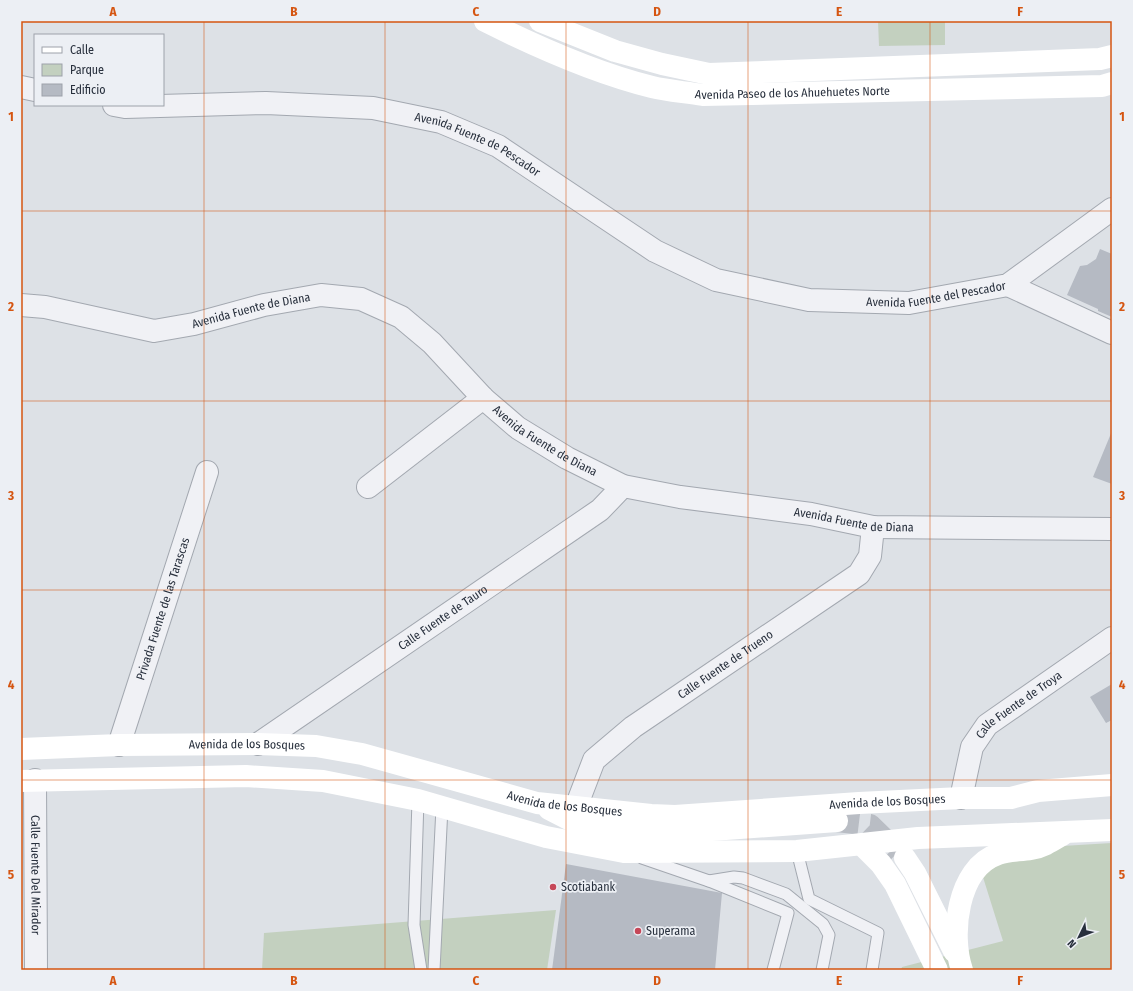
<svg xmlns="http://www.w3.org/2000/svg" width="1133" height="991" font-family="'Fira Sans Condensed',sans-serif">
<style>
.green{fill:#c3d0bf}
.building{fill:#b5bac3}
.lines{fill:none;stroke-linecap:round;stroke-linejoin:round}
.secondary-tunnel{stroke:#b9bdc4;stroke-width:22;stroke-dasharray:22 11;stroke-linecap:butt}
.lane-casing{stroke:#a3a8b0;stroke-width:13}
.street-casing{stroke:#a3a8b0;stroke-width:24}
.lane{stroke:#f0f1f5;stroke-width:11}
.street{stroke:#f0f1f5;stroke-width:22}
.secondary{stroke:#fff;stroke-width:22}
.grid{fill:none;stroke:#d55511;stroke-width:1;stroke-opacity:0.55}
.poi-dot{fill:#c64758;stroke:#eceff4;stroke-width:1.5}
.labels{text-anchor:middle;stroke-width:3.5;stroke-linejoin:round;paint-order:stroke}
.street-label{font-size:12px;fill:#272f3c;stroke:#eceff4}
.poi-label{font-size:12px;fill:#272f3c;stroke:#eceff4;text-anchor:start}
.neatline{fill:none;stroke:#d55511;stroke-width:1.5}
.grid-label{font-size:13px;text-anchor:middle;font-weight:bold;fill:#d55511}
</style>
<rect width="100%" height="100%" fill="#dde1e6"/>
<g class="green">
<polygon points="878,21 945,21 945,45 879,46"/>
<polygon points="1112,843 1112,970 901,970 902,967 1003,941 982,874 1029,848"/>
<polygon points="556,910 547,970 262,970 264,933"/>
</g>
<g class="building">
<polygon points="1100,249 1112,254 1112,317 1098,311 1098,309 1067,295 1080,266 1087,265 1096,259"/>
<polygon points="1112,431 1112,484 1093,477"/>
<polygon points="1112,684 1112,720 1106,723 1090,697"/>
<polygon points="566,864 722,893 715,970 552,970"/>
</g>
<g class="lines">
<polyline class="secondary-tunnel" points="837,821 870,825 898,852"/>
<g class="lane-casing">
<g id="lane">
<polyline points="418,800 414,925 421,970"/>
<polyline points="797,851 809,899 878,933 872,970"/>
<polyline points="642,858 709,881 788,913 773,970"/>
<polyline points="709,881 734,877 743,878 786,894 823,924 829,935 822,970"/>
<polyline points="434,970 442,807"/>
</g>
</g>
<g class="street-casing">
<g id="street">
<polyline points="21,87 35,90"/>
<path id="s1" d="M114,105L125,107L266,103L373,108L441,122L498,146L655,251L716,280L809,300L909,303L1008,285L1112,209"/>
<polyline points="1008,285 1112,333"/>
<path id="s2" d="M21,305L45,307L154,331L194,324L264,305L321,295L361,299L401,317L432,343L483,398L518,428L567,458L623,486L680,497L811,514L873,527L1112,529"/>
<polyline points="368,487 483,398"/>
<path id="s3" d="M258,744L600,510L623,486"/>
<path id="s4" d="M119,745L207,472"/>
<path id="s5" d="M35,780L36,970"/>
<path id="s6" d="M961,798L972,747L987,725L1112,638"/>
<path id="s7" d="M576,807L594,760L633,727L859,574L870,556L873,527"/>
</g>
</g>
<use href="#lane" class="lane"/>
<use href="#street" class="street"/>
<g class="secondary">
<path id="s8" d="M485,21C537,47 595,73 652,87C668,91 686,92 703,95L1102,86L1112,83"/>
<polyline points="540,21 615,51 662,64 709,74 1100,59 1112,56"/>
<path id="s9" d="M21,749L119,745L258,744L316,746L362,754L537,803L651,815L675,816L859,803L961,798H1011L1038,791L1112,785"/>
<polyline points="21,781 246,776 323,781 418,800 546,837 624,852 797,851 918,838 1112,830"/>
<polyline points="549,809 584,827 643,835 837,821"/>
<polyline points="862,845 881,864 895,884 937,970"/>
<polyline points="905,858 915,873 954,951"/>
<path d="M962,970C950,935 957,868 998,854C1008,850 1020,851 1031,849C1043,847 1052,841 1062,835"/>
</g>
</g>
<path class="grid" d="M204,21V970M385,21V970M566,21V970M748,21V970M930,21V970M21,211H1112M21,401H1112M21,590H1112M21,780H1112"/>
<g class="poi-dot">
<circle cx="553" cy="887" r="4"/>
<circle cx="638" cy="931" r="4"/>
</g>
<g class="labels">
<g class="street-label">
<text dy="4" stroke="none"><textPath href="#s8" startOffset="321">Avenida Paseo de los Ahuehuetes Norte</textPath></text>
<text dy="4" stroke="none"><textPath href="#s1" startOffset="371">Avenida Fuente de Pescador</textPath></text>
<text dy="4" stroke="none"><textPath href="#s1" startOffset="870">Avenida Fuente del Pescador</textPath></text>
<text dy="4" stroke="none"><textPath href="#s2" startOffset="235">Avenida Fuente de Diana</textPath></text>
<text dy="4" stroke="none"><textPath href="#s2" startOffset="582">Avenida Fuente de Diana</textPath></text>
<text dy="4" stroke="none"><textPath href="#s2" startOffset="906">Avenida Fuente de Diana</textPath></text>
<text dy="4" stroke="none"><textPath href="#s4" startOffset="143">Privada Fuente de las Tarascas</textPath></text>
<text dy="4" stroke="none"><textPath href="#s3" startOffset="224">Calle Fuente de Tauro</textPath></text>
<text dy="4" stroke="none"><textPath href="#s7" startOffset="213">Calle Fuente de Trueno</textPath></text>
<text dy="4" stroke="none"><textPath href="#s6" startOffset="116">Calle Fuente de Troya</textPath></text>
<text dy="4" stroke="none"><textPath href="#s9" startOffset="226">Avenida de los Bosques</textPath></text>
<text dy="4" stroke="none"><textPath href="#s9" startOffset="551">Avenida de los Bosques</textPath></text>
<text dy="4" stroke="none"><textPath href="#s9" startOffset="875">Avenida de los Bosques</textPath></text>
<text dy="4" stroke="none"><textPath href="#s5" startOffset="95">Calle Fuente Del Mirador</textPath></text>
</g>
<g class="poi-label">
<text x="561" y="891">Scotiabank</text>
<text x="646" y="935">Superama</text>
</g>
</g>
<rect width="1133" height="991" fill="none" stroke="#eceff4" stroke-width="44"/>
<rect x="34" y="34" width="130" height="72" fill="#eceff4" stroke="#9da2aa"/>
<rect x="42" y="47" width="20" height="6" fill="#ffffff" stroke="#9da2aa"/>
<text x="70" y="54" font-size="12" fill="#272f3c">Calle</text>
<rect x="42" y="64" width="20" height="12" fill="#c3d0bf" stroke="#9da2aa"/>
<text x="70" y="74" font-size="12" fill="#272f3c">Parque</text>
<rect x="42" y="84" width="20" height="12" fill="#b5bac3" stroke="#9da2aa"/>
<text x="70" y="94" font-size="12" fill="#272f3c">Edificio</text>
<g transform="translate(1079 937) rotate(227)" stroke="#eceff4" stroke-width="3" paint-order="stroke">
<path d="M0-3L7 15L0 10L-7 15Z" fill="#272f3c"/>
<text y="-6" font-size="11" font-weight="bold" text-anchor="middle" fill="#272f3c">N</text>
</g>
<rect x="22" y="22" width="1089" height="947" class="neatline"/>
<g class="grid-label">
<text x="113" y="16">A</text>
<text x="294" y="16">B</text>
<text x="476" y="16">C</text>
<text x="657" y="16">D</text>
<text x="839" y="16">E</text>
<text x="1020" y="16">F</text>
<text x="11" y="121">1</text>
<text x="1122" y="121">1</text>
<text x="11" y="311">2</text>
<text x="1122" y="311">2</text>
<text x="11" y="500">3</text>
<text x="1122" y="500">3</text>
<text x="11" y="689">4</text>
<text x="1122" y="689">4</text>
<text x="11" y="879">5</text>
<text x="1122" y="879">5</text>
<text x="113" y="985">A</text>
<text x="294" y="985">B</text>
<text x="476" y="985">C</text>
<text x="657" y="985">D</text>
<text x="839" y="985">E</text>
<text x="1020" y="985">F</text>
</g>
</svg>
